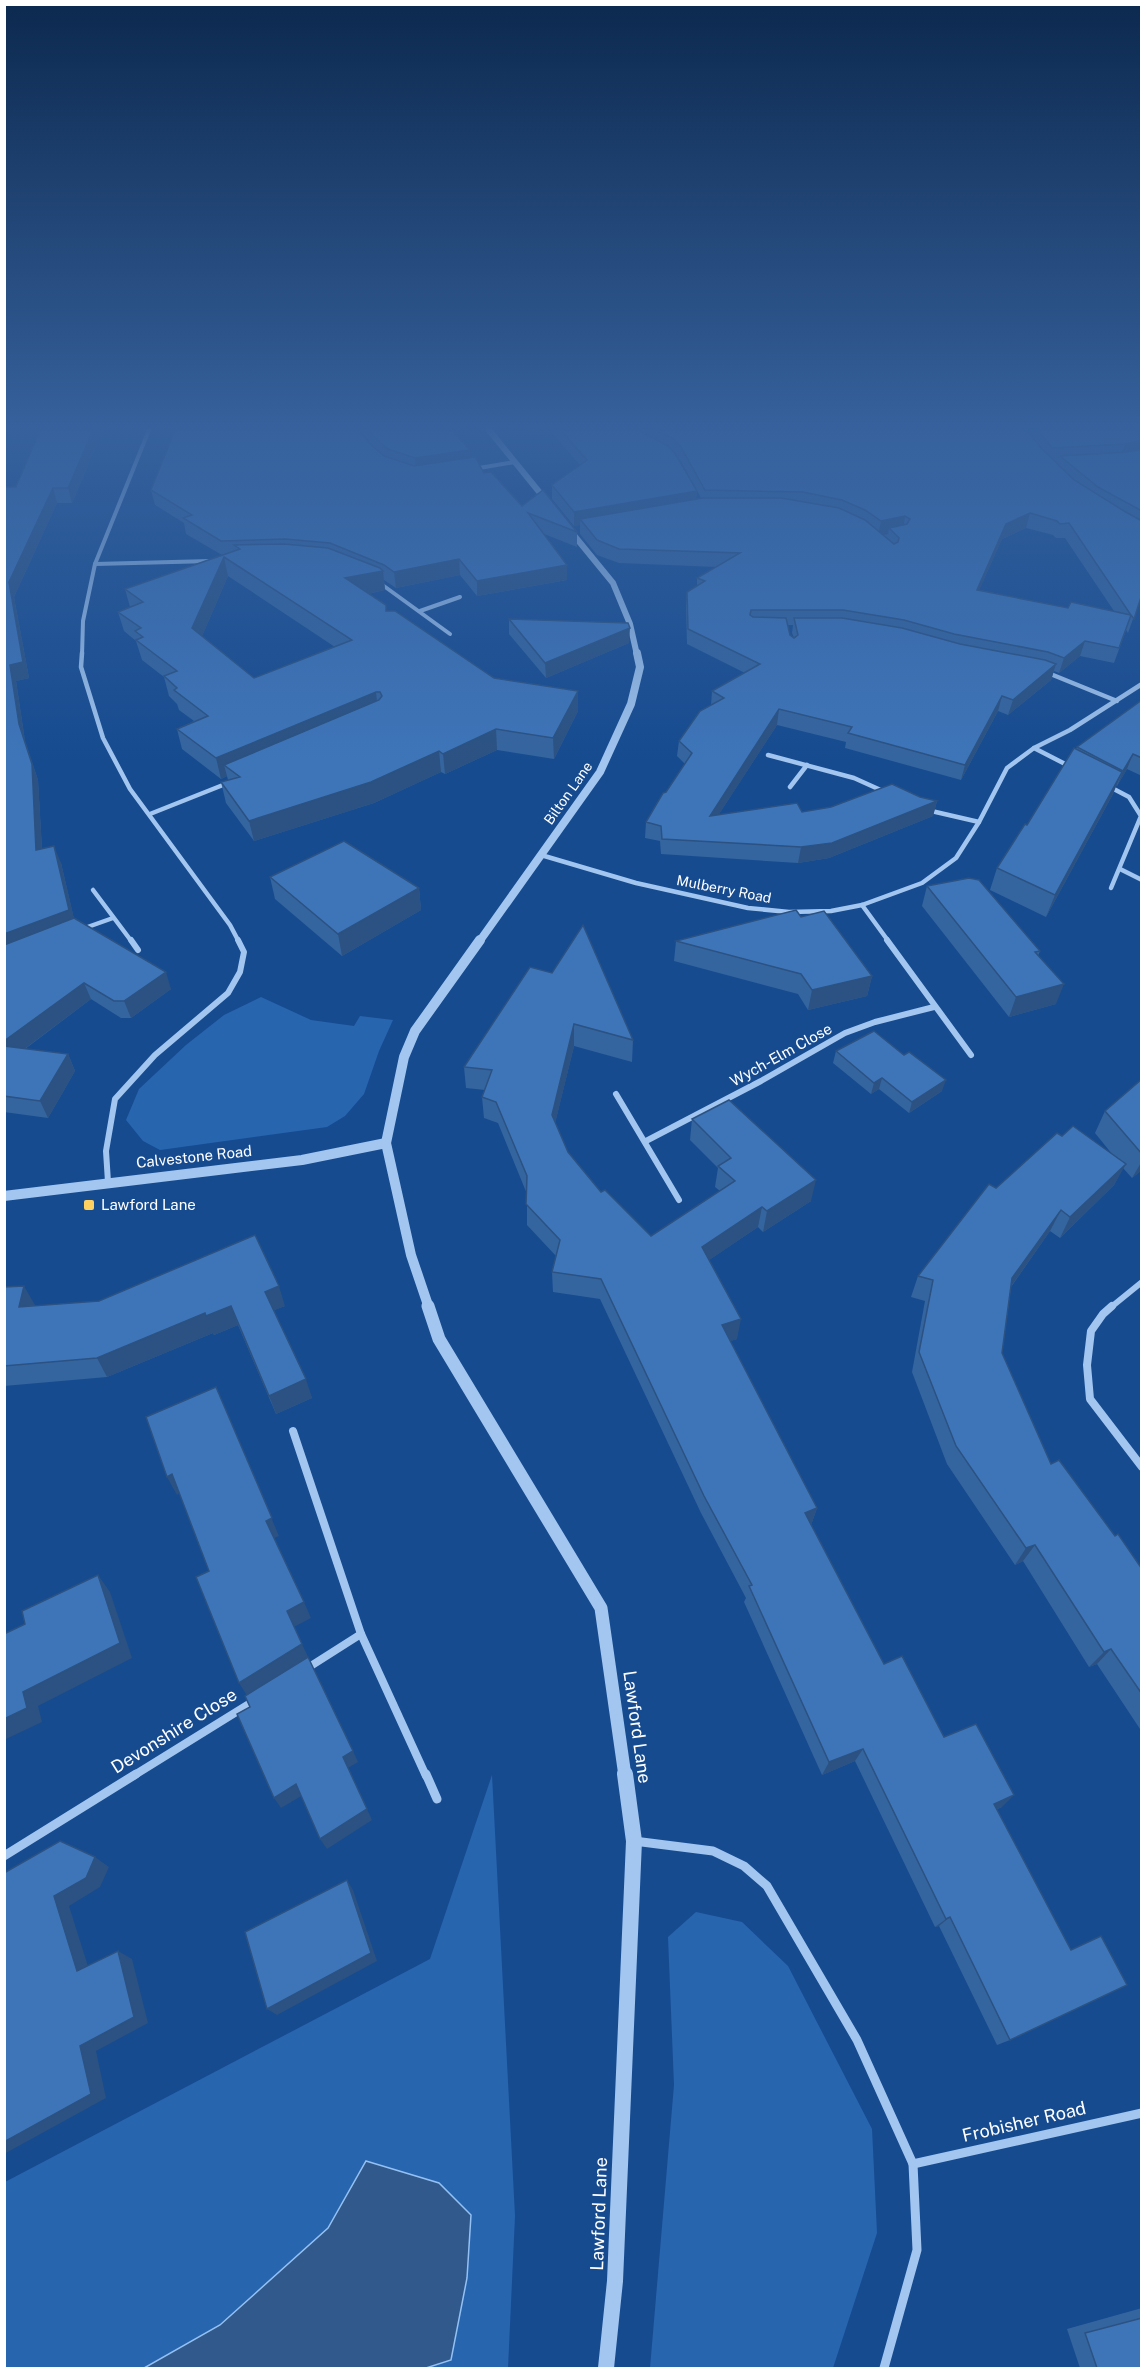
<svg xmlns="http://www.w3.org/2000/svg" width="1146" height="2373" font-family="'Public Sans',sans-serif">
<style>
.green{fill:#2865af}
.water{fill:#31598b;stroke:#94c1f3;stroke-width:1.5}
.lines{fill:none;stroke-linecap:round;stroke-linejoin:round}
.minor-far4{stroke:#a2c6f0;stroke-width:4}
.minor-far3{stroke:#a2c6f0;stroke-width:4.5}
.minor-far2{stroke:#a2c6f0;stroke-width:6}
.minor-far1{stroke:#a2c6f0;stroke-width:8}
.minor{stroke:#a2c6f0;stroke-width:9}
.tertiary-far4{stroke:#a2c6f0;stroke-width:6}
.tertiary-far3{stroke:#a2c6f0;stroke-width:8}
.tertiary-far2{stroke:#a2c6f0;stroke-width:10}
.tertiary-far1{stroke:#a2c6f0;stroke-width:13}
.tertiary{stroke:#a2c6f0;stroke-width:16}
.wall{fill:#35659f;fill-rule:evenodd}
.shaded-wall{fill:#2b5282}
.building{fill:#3e75b9;stroke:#2b5282;stroke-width:1.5;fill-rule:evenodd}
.poi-dot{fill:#ffd161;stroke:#164b90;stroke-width:2}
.labels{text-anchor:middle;stroke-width:4.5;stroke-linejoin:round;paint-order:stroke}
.far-street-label{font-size:14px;fill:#fff;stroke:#164b90}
.street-label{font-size:15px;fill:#fff;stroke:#164b90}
.poi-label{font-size:15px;fill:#fff;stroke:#164b90;text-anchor:start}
.near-street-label{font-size:18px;fill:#fff;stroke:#164b90}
</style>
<rect width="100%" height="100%" fill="#164b90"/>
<g class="green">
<polygon points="261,997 311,1020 354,1026 360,1016 393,1020 379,1051 364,1094 345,1116 327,1127 160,1150 143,1141 126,1120 139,1089 186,1045 224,1015"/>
<polygon points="492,1775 515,2216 508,2368 426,2368 451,2360 467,2278 471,2215 366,2161 328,2228 220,2325 144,2368 5,2368 5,2182 430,1959"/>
<polygon points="696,1912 742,1922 788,1966 872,2129 877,2233 833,2368 650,2368 674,2085 668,1937"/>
</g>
<polygon class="water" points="366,2161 439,2183 471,2215 467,2278 451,2360 426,2368 144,2368 220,2325 328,2228"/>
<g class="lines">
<g class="minor-far4">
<polyline points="473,469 515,462"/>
<polyline points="95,564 211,561"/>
<polyline points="377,581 450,634"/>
<polyline points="420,611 460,597"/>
<polyline points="82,655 83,621 95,564 149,430"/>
</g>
<g class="minor-far3">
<polyline points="82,653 81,667 103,738 130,789 230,925 239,942"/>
<polyline points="1048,673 1117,701"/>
<polyline points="1034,748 1071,767"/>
<polyline points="768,755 854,778 885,792"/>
<polyline points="790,787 807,765"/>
<polyline points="1110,787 1129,797 1141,816 1111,888"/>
<polyline points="927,810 979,822"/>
<polyline points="150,814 228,783"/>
<polyline points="541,855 636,883 748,908 789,912 831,911 862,905 922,883 956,858 979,822 1007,768 1034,748 1070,730 1142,684"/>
<polyline points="1120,869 1142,880"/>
<polyline points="93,890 132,942"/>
<polyline points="862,905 889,942"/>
<polyline points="82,929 113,918"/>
</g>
<g class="minor-far2">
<polyline points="131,940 138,950"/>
<polyline points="887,940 971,1055"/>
<polyline points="616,1094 679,1200"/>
<polyline points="646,1141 761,1081 845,1033 875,1022 934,1007"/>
<polyline points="108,1182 106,1151 115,1099 155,1055 228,993 240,972 244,952 238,940"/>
<polyline points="1110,1308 1142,1282"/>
</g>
<g class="minor-far1">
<polyline points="1112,1306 1103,1314 1091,1331 1087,1365 1090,1399 1142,1467"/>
<polyline points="293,1431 361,1634 426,1776"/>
<polyline points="306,1669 361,1634"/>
<polyline points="133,1776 254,1701"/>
</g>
<g class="minor">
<polyline points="426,1774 437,1799"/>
<polyline points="634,1841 713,1851 744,1866 767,1886 857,2040 913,2164 917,2250 884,2368"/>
<polyline points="4,1856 136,1774"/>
<polyline points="913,2164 1142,2113"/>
</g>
<g class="tertiary-far4">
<polyline points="489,430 549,504"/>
<polyline points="568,528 613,583 630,624 637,655"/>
</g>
<polyline class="tertiary-far3" points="479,942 600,772 631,704 640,667 637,653"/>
<g class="tertiary-far2">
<polyline points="4,1196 302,1160 386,1143"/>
<polyline points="429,1308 411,1255 386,1143 404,1057 415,1031 480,940"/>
</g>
<polyline class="tertiary-far1" points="428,1306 439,1339 601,1608 625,1776"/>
<polyline class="tertiary" points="606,2368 615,2281 634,1841 625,1774"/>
</g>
<g class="wall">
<polygon points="40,430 103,430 72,503 57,503 14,597 29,678 16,681 25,741 38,780 42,849 61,863 74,919 171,989 131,1018 121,1018 91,999 25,1049 68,1054 75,1071 48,1118 4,1112 4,487 16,487"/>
<path d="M360,430H457L458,437L470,450V458L484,473L522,506L577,532V547L544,534L567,565V580L477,596L460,575L396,588L384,580L385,590L368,594L386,611L494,678L578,691V711L554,759L497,750L445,774L441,772L374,803L254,841L226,803L221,782L228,780L227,776L221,779L182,749L177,729L194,721L179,710L177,704L169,696L164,677L142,660L136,641L124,631L118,612L130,607L125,589L222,555L186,534L184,523L155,505L151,490L369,443L372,445ZM228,576L335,647L254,678L202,636Z"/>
<path d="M527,430H1142V594L1128,633L1126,630L1114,663L1080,656L1059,673L1054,671L1051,680L1008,715L998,711L961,780L845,748L846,742L777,725L719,814L802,812L920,797L937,801L933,816L829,858L798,863L661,854L660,841L645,838L646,822L685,764L677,756L679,741L711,705L712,691L745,673L687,644L686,607L687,592L697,586V578L717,567L619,563L597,555L580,534V525L574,526L552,499V485L580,465L551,432L530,435ZM678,459L681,461L701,498L696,499L697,491ZM1026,528L1053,535L1056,538H1065L1114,611L1068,608L979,590L1002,539ZM788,625H793L792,633L794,638L790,635Z"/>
<polygon points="509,619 629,643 546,678 509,634"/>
<polygon points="1142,700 1142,776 1127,769 1117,786 1116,785 1113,794 1046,917 990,890 997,868 1027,825 1077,747"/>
<polygon points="270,877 419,888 421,910 342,956 275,899"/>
<polygon points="927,886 1040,951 1038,956 1056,1004 1009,1017 922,906"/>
<polygon points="676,941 872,976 867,996 808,1010 798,994 674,961"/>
<polygon points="530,967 633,1040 632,1062 574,1046 555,1123 568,1152 601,1192 651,1236 720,1191 715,1187 718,1168 690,1140 692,1119 811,1201 763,1232 758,1227 709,1260 737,1339 730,1341 817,1508 811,1525 884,1664 1002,1807 997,1809 1010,2040 997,2045 939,1926 935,1927 855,1761 822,1775 744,1602 746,1598 701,1513 600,1299 553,1292 552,1272 556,1256 527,1225 527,1194 498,1123 484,1118 482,1097 485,1090 466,1088 464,1067"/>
<polygon points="836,1051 942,1091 909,1113 879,1089 871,1094 833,1063"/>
<polygon points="1142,1079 1142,1170 1132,1178 1123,1168 1114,1185 1060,1238 1050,1231 1011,1287 1002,1353 1051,1464 1115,1536 1142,1569 1142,1732 1097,1664 1089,1667 1023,1561 1015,1565 947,1464 912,1372 925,1301 911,1297 918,1276 996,1188 1062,1136 1112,1154 1095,1133 1105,1111"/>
<polygon points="4,1287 35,1305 285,1306 274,1310 312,1398 276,1414 238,1325 214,1335 213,1333 107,1377 4,1386"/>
<polygon points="1142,2308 1142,2368 1080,2368 1067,2329"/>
</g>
<g class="shaded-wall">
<polygon points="93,430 103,430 72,503 68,488"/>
<polygon points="457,430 458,445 452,431"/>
<polygon points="530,430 551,430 551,432 530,435"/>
<polygon points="1142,440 1142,453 1120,458 1125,444"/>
<polygon points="470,450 471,465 416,473 415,458"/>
<polygon points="53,488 57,503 14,597 29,678 16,681 25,741 38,780 43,867 36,850 10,665 9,582"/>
<polygon points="697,491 696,505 580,519 580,525 574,526 574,512"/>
<polygon points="1030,513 1026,528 1002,539 973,604 977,590 1006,524"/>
<polygon points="905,516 903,530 889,528 888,534 878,536 881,521"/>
<polygon points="224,557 228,576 197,648 192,628"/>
<polygon points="459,559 460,575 396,588 394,572"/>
<polygon points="567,565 567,580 477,596 477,581"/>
<polygon points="383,571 385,590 348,598 345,578"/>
<polygon points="630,628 629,643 546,678 545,663"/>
<polygon points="1085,641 1080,656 1059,673 1064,658"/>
<polygon points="1056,664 1051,680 1008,715 1013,700"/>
<polygon points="578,691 578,711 554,759 553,738"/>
<polygon points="376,692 378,712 224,765 227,776 221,779 216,758"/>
<polygon points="1002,696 998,711 961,780 965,765"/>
<polygon points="779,709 777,725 708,831 710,816"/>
<polygon points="496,729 497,750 445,774 443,754"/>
<polygon points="439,751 441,772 374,803 254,841 249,821"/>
<polygon points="1133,754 1127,769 1117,786 1123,771"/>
<polygon points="1122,772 1113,794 1046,917 1055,895"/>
<polygon points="937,801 933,816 829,858 798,863 801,847"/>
<polygon points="54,846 61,863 76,927 4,953 4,934"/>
<polygon points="419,888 421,910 342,956 338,934"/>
<polygon points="166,972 171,989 131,1018 124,1001"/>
<polygon points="872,976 867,996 808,1010 812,990"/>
<polygon points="84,983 91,999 7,1062 4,1057 4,1041"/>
<polygon points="1064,984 1056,1004 1009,1017 1016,997"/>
<polygon points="574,1024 574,1046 552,1136 552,1115"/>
<polygon points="68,1054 75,1071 48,1118 40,1101"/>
<polygon points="882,1078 879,1089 871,1094 874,1083"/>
<polygon points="946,1080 942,1091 909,1113 912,1102"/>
<polygon points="1142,1161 1142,1170 1132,1178"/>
<polygon points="1126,1164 1114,1185 1060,1238 1070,1217"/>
<polygon points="816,1180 811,1201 763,1232 767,1211"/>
<polygon points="762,1207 758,1227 699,1267 702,1247"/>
<polygon points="1061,1210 1050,1231 1003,1298 1012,1278"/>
<polygon points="24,1286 35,1305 19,1307"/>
<polygon points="279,1286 285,1306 272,1311 265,1292"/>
<polygon points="231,1306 238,1325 214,1335 213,1333 107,1377 97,1358 205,1313"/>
<polygon points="741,1319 737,1339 719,1345 722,1325"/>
<polygon points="306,1379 312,1398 276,1414 269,1396"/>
<polygon points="216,1387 279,1536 274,1538 266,1521"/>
<polygon points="172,1474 182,1492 177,1495 167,1477"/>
<polygon points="817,1508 811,1525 805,1513"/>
<polygon points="1035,1545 1023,1561 1015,1565 1026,1548"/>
<polygon points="98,1575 110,1592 132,1658 38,1706 42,1722 4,1740 4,1719 23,1692"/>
<polygon points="304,1602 311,1618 294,1627 287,1611"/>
<polygon points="302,1644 309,1659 248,1697 239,1683"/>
<polygon points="1111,1649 1097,1664 1089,1667 1104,1652"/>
<polygon points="863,1749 855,1761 822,1775 829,1762"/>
<polygon points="353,1751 358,1762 348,1768 372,1820 327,1849 320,1839 343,1757"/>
<polygon points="296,1784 303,1795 281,1808 274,1798"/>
<polygon points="1014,1795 1002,1807 982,1815 994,1804"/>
<polygon points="95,1857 109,1867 100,1887 69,1906 92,1979 77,1971 54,1896"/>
<polygon points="347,1880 353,1890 377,1961 277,2015 267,2009"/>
<polygon points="950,1917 939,1926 935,1927 946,1919"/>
<polygon points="118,1951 132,1959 148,2023 96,2051 106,2098 4,2154 4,2142 80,2046"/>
</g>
<g class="building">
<polygon points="40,430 93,430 68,488 53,488 9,582 23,662 10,665 19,724 32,764 36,850 54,846 69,910 4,934 4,487 16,487"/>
<polygon points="175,430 359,430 369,443 384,456 414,466 475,457 484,473 491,472 522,506 543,490 577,532 528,513 567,565 477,581 459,559 394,572 384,565 330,543 285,539 221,541 183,518 192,515 151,490"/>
<polygon points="369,430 457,430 452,431 470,450 415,458 388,449 375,438"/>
<polygon points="561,430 638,430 668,446 674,452 697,491 574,512 552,485 587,460"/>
<path d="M655,430H1027L1040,447L1074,480L1124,511L1142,521V594L1134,619L1131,615L1119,648L1085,641L1064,658L1048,652L954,634L904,620L843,610H751L750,615L753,617L786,618L790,635L794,638L798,635L794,618H842L902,628L960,644L1045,660L1056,664L1013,700L1002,696L965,765L848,733L852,727L779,709L710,816L797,803L802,812L831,807L892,784L920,797L937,801L832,843L801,847L662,839L661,826L646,822L663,793L666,792L692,753L679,741L700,711L724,698L712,691L760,664L688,629L687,592L705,581L697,578L740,553L619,549L597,540L580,519L703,498H781L839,508L865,520L894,544L898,542L899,538L889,528L907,524L910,519L905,516L881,521L865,510L842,500L803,492L705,490L681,447L674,439ZM1030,513L1057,521L1060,524L1069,523L1131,615L1071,602L1068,608L977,590L1006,524Z"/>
<polygon points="1038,430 1142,430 1142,440 1125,444 1052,448"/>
<polygon points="1142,449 1142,511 1098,487 1060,456 1126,452"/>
<path d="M284,544L328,548L380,568L383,571L345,578L386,605V611H395L494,678L578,691L553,738L496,729L443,754L439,751L371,782L249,821L221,782L240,777L224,765L379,700L382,696L380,692H376L216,758L177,729L208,716L174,690L177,688L164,676L177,671L136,640L143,637L135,631L141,628L118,612L143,602L125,589L240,549L234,545ZM224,557L352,640L254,678L192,628Z"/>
<polygon points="509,619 628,623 630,628 545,663"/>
<polygon points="1142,700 1142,758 1133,754 1123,771 1077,747"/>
<polygon points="1074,748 1122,772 1055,895 997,868 1025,824 1027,825"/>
<polygon points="344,841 419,888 338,934 270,877"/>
<polygon points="969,878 979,880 1040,951 1035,952 1064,984 1016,997 927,886"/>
<polygon points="796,910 801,917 824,911 872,976 812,990 801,974 676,941"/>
<polygon points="74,918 166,972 124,1001 114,1001 84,983 4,1041 4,945"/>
<polygon points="583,925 633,1040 574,1024 552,1115 568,1152 601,1192 605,1190 651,1236 735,1181 718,1166 731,1158 692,1119 729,1100 816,1180 767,1211 762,1207 702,1247 741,1319 722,1325 817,1508 805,1513 884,1664 902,1656 944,1737 976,1724 1014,1795 994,1804 1071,1950 1101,1936 1127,1985 1010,2040 950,1917 946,1919 863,1749 829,1762 749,1586 752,1585 704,1496 601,1279 552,1272 560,1240 526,1204 527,1176 496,1102 482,1097 492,1070 464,1067 530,967 552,973"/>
<polygon points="874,1031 904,1055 909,1052 946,1080 912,1102 882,1078 874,1083 836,1051"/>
<polygon points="4,1046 68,1054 40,1101 4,1096"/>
<polygon points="1142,1079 1142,1154 1105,1111"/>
<polygon points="1073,1126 1126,1164 1070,1217 1061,1210 1012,1278 1002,1353 1051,1464 1059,1460 1115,1536 1118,1534 1142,1569 1142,1694 1111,1649 1104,1652 1035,1545 1026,1548 956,1446 919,1352 933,1280 918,1276 989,1184 996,1188 1057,1133 1062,1136"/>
<polygon points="255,1235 279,1286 265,1292 306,1379 269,1396 231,1306 206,1316 205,1313 97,1358 4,1366 4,1287 24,1286 19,1307 99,1301"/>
<polygon points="216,1387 272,1518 266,1521 304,1602 287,1611 302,1644 239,1683 196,1577 209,1571 172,1474 167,1477 146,1417"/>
<polygon points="98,1575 120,1643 23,1692 27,1708 4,1719 4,1634 25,1624 22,1611"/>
<polygon points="308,1657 353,1751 343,1757 367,1809 320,1839 296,1784 274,1798 237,1714 250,1707 245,1696"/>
<polygon points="60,1841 95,1857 86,1878 54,1896 77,1971 118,1951 134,2017 80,2046 91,2094 4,2142 4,1873"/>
<polygon points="347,1880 371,1953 267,2009 245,1932"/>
<polygon points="1142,2318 1142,2368 1097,2368 1085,2333"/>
</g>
<linearGradient id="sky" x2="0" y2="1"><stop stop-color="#0c294f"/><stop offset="0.56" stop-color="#36619c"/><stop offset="1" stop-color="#36619c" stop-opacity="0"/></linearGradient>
<rect width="1146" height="762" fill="url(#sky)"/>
<rect class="poi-dot" x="83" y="1199" width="12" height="12" rx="3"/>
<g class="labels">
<g class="far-street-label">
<text transform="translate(568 793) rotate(-55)" y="5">Bilton Lane</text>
<text transform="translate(724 889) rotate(11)" y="5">Mulberry Road</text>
</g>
<g class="street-label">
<text transform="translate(781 1055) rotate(-29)" y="5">Wych-Elm Close</text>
<text transform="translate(194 1157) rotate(-6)" y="5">Calvestone Road</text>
</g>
<g class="poi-label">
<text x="101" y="1210">Lawford Lane</text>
</g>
<g class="near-street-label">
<text transform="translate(637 1727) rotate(82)" y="6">Lawford Lane</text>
<text transform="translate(174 1731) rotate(-32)" y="6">Devonshire Close</text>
<text transform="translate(1024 2122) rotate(-13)" y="6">Frobisher Road</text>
<text transform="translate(599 2214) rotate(-88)" y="6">Lawford Lane</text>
</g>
</g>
<rect width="1146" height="2373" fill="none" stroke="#ffffff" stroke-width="12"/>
</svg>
